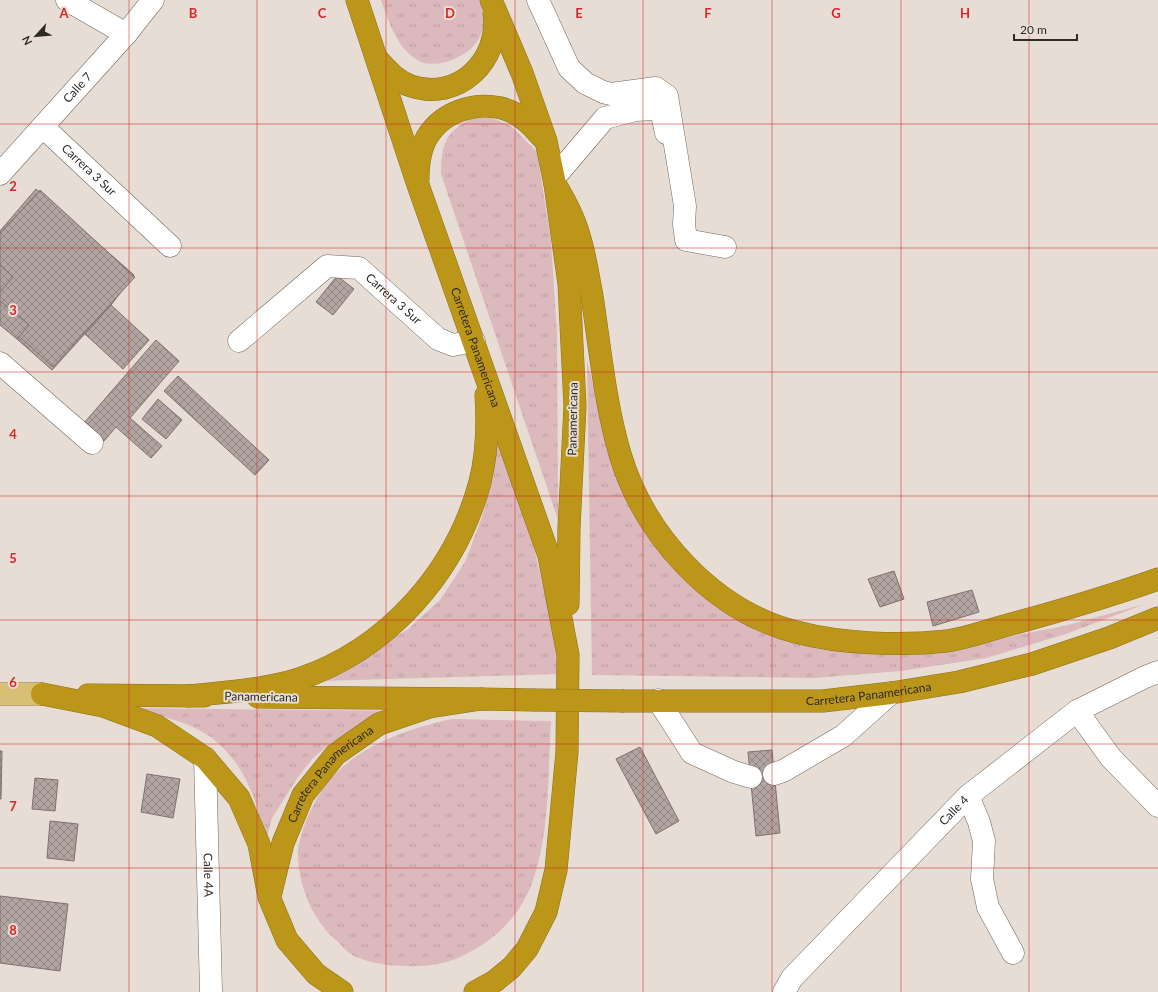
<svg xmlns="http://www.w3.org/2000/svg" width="1158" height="992" font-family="Lato,sans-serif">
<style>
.grass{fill:url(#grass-tufts)}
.building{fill:url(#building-cross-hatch);stroke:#7e716e}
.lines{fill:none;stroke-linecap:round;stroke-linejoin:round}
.minor-casing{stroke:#706760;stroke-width:23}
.major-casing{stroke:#8a711e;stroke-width:23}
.highway-casing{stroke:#8a711e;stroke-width:23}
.minor{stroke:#fff;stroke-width:22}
.major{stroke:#d7c075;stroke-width:22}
.highway{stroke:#bc9619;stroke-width:22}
.highway-bridge-casing{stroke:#8a711e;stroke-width:23;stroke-linecap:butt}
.highway-bridge{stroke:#bc9619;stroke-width:22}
.grid{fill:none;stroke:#d62828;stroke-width:1;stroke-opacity:0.55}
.labels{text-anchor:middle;stroke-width:4;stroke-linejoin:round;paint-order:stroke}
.street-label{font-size:12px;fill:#2e2b27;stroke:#e7ddd4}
.grid-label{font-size:13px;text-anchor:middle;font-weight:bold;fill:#d62828;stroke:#e7ddd4;stroke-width:4;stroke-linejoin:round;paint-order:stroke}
</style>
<defs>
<pattern id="grass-tufts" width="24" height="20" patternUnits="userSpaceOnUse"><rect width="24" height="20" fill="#dcb9bc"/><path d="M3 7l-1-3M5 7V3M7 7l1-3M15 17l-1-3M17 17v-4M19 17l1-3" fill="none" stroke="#bd9fa2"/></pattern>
<pattern id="building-cross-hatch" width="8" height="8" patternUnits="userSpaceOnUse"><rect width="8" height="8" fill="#b2a5a1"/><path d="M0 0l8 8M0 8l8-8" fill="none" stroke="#918783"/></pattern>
</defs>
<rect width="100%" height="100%" fill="#e7ddd4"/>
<g class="grass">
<path d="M381,0H479C491,32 477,52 446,62C439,64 425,65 419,61C397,49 389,22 381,0Z"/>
<path d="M473,118H491L510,125L537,152L551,241L557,334L558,520L441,174C441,145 445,131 473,118Z"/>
<polygon points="587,361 617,478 641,525 669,563 701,595 739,619 818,648 903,654 982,642 1064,626 1145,604 1066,634 986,658 901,671 814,678 592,675"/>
<polygon points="496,425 534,548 549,611 559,674 286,682 370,651 407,630 440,600 465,562 482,517 494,474"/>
<path d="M132,708L401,711L354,729L332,742L313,758L298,777L272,818L265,843C259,802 243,758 206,734C184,720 156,715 132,708Z"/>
<path d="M452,719L551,721C548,772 550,835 532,883C520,915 498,937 468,953C449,964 427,967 406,966C389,966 371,963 356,957C349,954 342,946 337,941C313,921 300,889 298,858C296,838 315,797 328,782C359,745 407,729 452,719Z"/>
</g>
<g class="building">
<polygon points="36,189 134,275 111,305 52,370 17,339 72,276 44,251 17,282 0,265 0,231"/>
<polygon points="40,190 135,277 53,367 0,319 0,234"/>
<polygon points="0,265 13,277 0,292"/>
<polygon points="337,276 354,289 333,315 316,302"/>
<polygon points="0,301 29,325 17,339 0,325"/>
<polygon points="111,305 149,340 123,369 85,334"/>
<polygon points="156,340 179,361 130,418 162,446 151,458 116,427 104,441 84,423"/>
<polygon points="178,376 269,460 255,475 164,391"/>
<polygon points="158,399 182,420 166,439 142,419"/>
<polygon points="894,571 904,599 880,607 868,579"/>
<polygon points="972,590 979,612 933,626 927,602"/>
<polygon points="640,747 679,821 656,834 616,759"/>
<polygon points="772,750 780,833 756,836 748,752"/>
<polygon points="0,751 2,751 1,799 0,799"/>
<polygon points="147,774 180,779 173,818 141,812"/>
<polygon points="35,778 58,780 55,811 32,809"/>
<polygon points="50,821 78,824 74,861 47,858"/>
<polygon points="0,896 68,904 60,971 0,963"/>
</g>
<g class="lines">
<g class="minor-casing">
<g id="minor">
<polyline points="67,0 126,34"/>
<polyline points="538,0 569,68 585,83 603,92 611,94 656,88 667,96 685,206 684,224 686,240 725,247"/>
<path id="s1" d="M43,127L170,246"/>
<path id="s2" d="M0,174L126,34L153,0"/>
<polyline points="554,178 605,118 635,110 656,109 662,114 666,133"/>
<path id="s3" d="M239,341L327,266L359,268L438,339L453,345L474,341"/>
<polyline points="0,363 92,443"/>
<polyline points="658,700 692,753 734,772 751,777"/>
<polyline points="1077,711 1111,758 1158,806"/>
<path id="s4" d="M205,758L211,992"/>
<polyline points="774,774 783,771 843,736 891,693"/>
<polyline points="968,796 979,822 984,841 982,879 988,907 1013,953"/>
<path id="s5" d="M784,992L792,978L968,796L1077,711L1145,677L1158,672"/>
</g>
</g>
<g class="major-casing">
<polyline id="major" points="0,694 42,694"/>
</g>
<g class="highway-casing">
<g id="highway">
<path id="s6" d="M357,0L418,185L549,556L568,655L567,752L556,870L546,912L527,949L512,967L495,981L475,992"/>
<polyline points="491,0 522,73 546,141 555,184 569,284 575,406 569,528 568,604"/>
<path d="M378,60C388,71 397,81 411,86C458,102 501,60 494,13"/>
<path d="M418,179C418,163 420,147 429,134C449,105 494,97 522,118C530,123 536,131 542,137"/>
<path d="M555,184C561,194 567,205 572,216C583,241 587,270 592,296C600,348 605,403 620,454C644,535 713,611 796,632C842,644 900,646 947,641C966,638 986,631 1004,626C1056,612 1107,597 1158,579"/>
<polyline points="42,694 103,706 157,726 205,758 239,798 259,844 269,897 287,940 316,974 342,992"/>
<polyline points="88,695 204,696"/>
<path d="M188,696C225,692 264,690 299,679C388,649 456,572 480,482C487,454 488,424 486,395"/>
<polyline points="258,697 481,699"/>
<path id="s7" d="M624,701H823L891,693L959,682L1032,664L1109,638L1158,618"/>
<path id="s8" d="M271,892L283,843L303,795L336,754L379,724L429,707L481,699L533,700"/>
</g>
</g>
<use href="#minor" class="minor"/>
<use href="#major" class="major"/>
<use href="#highway" class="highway"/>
<g class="highway-bridge-casing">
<polyline id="highway-bridge" points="533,700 624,701"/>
</g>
<use href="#highway-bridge" class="highway-bridge"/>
</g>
<path class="grid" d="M129,0V992M257,0V992M386,0V992M515,0V992M643,0V992M772,0V992M901,0V992M1029,0V992M0,124H1158M0,248H1158M0,372H1158M0,496H1158M0,620H1158M0,744H1158M0,868H1158"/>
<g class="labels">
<g class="street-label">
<text dy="4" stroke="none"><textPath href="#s2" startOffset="116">Calle 7</textPath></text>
<text dy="4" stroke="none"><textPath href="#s1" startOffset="63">Carrera 3 Sur</textPath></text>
<text dy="4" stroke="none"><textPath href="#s3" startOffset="194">Carrera 3 Sur</textPath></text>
<text dy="4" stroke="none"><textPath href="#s6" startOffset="367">Carretera Panamericana</textPath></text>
<text transform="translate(573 419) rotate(-89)" y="4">Panamericana</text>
<text dy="4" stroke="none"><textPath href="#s7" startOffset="245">Carretera Panamericana</textPath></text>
<text transform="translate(261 697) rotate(1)" y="4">Panamericana</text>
<text dy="4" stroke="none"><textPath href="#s8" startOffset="136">Carretera Panamericana</textPath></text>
<text dy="4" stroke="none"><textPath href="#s5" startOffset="249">Calle 4</textPath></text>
<text dy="4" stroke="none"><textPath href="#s4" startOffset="117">Calle 4A</textPath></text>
</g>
</g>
<g class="grid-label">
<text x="64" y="18">A</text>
<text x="193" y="18">B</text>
<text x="322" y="18">C</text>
<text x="450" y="18">D</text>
<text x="579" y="18">E</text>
<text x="708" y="18">F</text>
<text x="836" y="18">G</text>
<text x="965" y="18">H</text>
<text x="13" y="191">2</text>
<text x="13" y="315">3</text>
<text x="13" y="439">4</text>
<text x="13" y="563">5</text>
<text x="13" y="687">6</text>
<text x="13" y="811">7</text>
<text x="13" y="935">8</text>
</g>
<g transform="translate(36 36) rotate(243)" stroke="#e7ddd4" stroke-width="3" paint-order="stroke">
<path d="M0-3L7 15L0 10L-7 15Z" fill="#2e2b27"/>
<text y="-6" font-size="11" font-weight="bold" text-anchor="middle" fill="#2e2b27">N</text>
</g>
<path d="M1014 34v6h63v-6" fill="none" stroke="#2e2b27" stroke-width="2"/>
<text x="1020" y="34" font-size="12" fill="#2e2b27" stroke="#e7ddd4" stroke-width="3" paint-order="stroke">20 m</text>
</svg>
